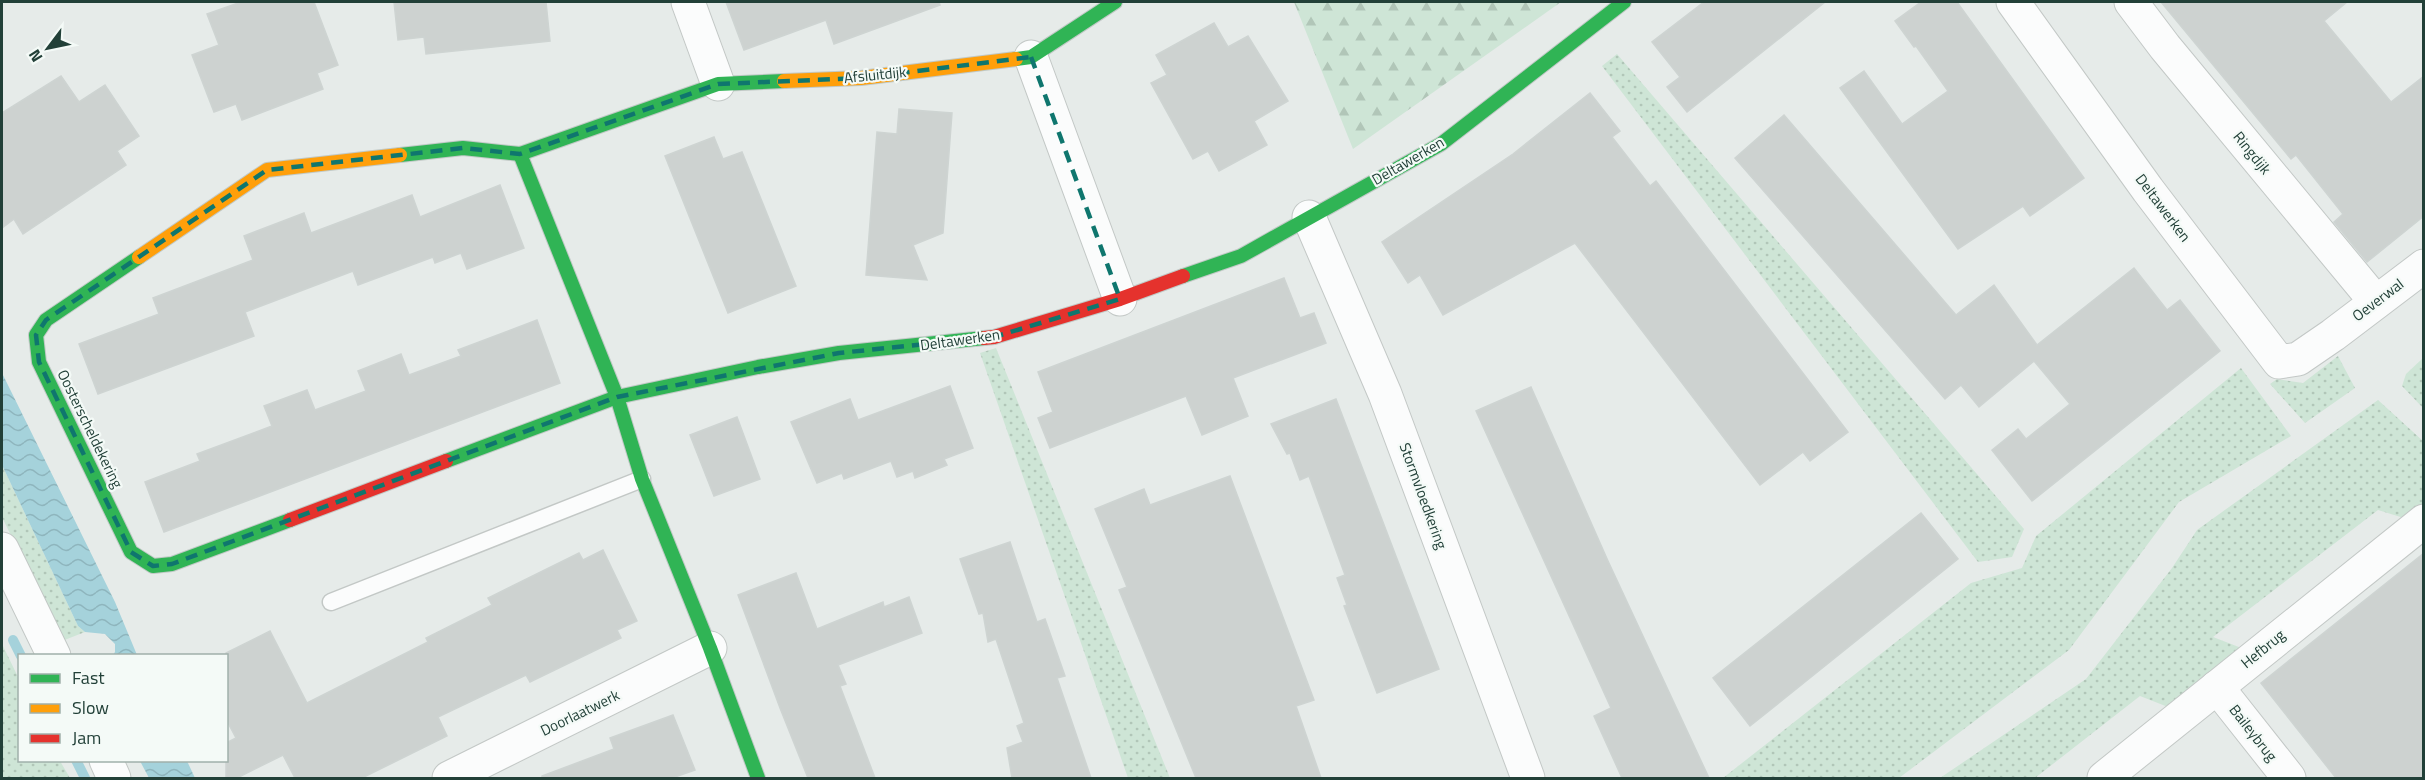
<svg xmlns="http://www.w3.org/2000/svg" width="2425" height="780" font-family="'Titillium Web',sans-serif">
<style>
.grass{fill:url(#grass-dots)}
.forest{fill:url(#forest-firs)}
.water{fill:url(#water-waves)}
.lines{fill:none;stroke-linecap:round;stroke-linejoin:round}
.stream{stroke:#a5d2db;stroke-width:10}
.building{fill:#cdd2d0;stroke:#ced4d2;stroke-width:1.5}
.lane-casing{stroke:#c3c8c6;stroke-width:19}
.street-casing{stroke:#c3c8c6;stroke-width:35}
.fast-casing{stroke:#c1c9c6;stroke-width:16}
.slow-casing{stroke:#c1c9c6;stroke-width:16}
.jam-casing{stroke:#c1c9c6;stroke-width:16}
.lane{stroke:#fbfcfc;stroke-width:16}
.street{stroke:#fbfcfc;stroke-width:33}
.fast{stroke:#30b455;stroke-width:14}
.slow{stroke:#ff9f0a;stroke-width:14}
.jam{stroke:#e5322d;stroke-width:14}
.marked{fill:none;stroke:#0f766e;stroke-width:4.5;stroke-dasharray:12 8;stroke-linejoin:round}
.labels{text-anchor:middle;stroke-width:4.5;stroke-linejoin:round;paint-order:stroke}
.street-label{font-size:15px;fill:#224038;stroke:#f4faf7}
</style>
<defs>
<pattern id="grass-dots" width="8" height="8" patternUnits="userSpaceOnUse" patternTransform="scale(1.5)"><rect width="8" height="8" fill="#cee5d6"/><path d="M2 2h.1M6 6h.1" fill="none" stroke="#b1c6b8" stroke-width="1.8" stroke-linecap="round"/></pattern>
<pattern id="forest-firs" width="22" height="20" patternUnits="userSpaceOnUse" patternTransform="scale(1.5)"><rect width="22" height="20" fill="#cee5d6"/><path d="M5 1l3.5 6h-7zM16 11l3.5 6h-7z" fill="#b1c6b8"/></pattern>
<pattern id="water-waves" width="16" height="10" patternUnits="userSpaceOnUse" patternTransform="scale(1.5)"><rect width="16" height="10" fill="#a5d2db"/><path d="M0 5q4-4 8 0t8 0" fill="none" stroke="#8eb5bd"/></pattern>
</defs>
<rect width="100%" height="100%" fill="#e6ebe9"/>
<g class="grass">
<polygon points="1617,54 2024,529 2012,557 1978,562 1602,66"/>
<polygon points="996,348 1170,778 1128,778 980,353"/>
<polygon points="2338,356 2355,388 2305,423 2270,384 2277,379 2303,383"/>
<polygon points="2423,358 2423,408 2402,386 2406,374"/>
<polygon points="2241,368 2291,436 2179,502 2069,650 1899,778 1723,778 1971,583 2022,568 2036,536"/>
<polygon points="2378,400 2423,441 2423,507 2407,519 2378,510 2213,637 2244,649 2168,707 2140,696 2035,778 1940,778 2086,679 2172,568 2197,530"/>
<polygon points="2,465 78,626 85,632 62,641 2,517"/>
<polygon points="2,644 19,679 20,760 60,761 70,778 2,778"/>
</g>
<polygon class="forest" points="1294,2 1561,2 1353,149"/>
<g class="water">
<polygon points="2,373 115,602 137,655 113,655 115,652 115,644 105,634 85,632 78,626 2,465"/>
<polygon points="140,761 187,761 195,778 149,778"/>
</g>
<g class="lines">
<g class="stream">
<polyline points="13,640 21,656"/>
<polyline points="76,760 85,778"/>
</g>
</g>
<g class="building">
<polygon points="241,2 314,2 338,65 317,73 323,89 242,120 236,104 214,112 192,55 219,45 207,14"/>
<polygon points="394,2 546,2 550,41 426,54 424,37 398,40"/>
<polygon points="726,2 939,2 940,5 834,44 826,20 744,50"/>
<polygon points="1704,2 1825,2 1687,112 1667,87 1680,77 1652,42"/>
<polygon points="1921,2 1957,2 2084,178 2030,216 2023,206 1958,249 1840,88 1864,71 1902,124 1948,91 1916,46 1914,47 1895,21"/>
<polygon points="2161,2 2347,2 2324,21 2391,102 2424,76 2424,216 2367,262 2334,222 2343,214 2296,155 2291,159"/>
<polygon points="1214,23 1228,47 1248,36 1288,101 1254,121 1267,145 1219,171 1208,151 1193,159 1151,83 1167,75 1156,55"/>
<polygon points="61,76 79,102 105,85 139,136 117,151 126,165 23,234 14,219 2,228 2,113"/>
<polygon points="1590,93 1620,131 1612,137 1650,186 1656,181 1848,432 1810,461 1803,452 1760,485 1575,243 1443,315 1420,275 1408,283 1382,242 1513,154"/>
<polygon points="899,109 952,113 943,233 913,245 927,280 866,275 877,132 897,134"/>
<polygon points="1784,115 1956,315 1994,285 2037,345 2134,268 2167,310 2180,300 2220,351 2032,501 1992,450 2018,429 2026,439 2070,404 2034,361 1979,407 1961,385 1945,399 1735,158"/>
<polygon points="714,137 723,159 742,152 796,286 728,313 665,156"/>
<polygon points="500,185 524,248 467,269 461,253 435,263 433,257 358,285 353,271 245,312 254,336 98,394 79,344 159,314 153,298 253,260 244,236 304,213 311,233 412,195 420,217"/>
<polygon points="1284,278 1300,318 1314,313 1326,343 1233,378 1248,416 1202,435 1186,396 1050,448 1038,418 1053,412 1038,372"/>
<polygon points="537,320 560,383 164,532 145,482 200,461 197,454 272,426 264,406 307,390 315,410 366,391 358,371 401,354 409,375 461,356 458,350"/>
<polygon points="950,386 973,448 944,459 947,465 915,478 913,471 897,477 891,461 844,479 842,473 817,483 791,422 850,399 858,420"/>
<polygon points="1531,387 1608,561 1709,778 1622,778 1594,716 1611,708 1476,411"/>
<polygon points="1336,399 1439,669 1377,693 1344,606 1347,605 1337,578 1345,575 1309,476 1300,480 1290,453 1287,454 1271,424"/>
<polygon points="737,417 760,479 714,496 690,435"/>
<polygon points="1230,476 1314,700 1296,706 1321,778 1196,778 1119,590 1127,587 1095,509 1144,489 1150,505"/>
<polygon points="1921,513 1958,559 1750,726 1713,678"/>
<polygon points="1010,542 1037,622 1045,619 1065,676 1057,678 1091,778 1012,778 1007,748 1023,742 1017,726 1024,723 996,639 988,642 983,613 979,614 960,559"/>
<polygon points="603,550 637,621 617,630 621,638 530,682 526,675 438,717 447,736 362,778 295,778 283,755 237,778 226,778 226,743 236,738 226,719 226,653 270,631 307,703 428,642 426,638 492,605 488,598 579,553 583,560"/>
<polygon points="2424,553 2424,778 2336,778 2261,683"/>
<polygon points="796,573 817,629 883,602 884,607 909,597 922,633 838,665 846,684 840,686 875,778 808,778 780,708 738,595"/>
<polygon points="673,715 695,770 672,778 542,778 542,776 614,749 610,738"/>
</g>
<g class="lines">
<g class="lane-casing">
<polyline id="lane" points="331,602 642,479"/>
</g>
<g class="street-casing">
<g id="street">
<polyline points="688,2 718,84"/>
<polyline points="2013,2 2148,190 2279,362 2298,359 2333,335 2424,266"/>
<polyline points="2131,2 2165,47 2376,302"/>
<polyline points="1031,57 1120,299"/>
<polyline points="1309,217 1385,394 1528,778"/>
<polyline points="2,549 54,656"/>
<polyline points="2217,687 2289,778"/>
<polyline points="106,760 114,778"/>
<polyline points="449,778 710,648"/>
<polyline points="2104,778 2424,521"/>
</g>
</g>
<g class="fast-casing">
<g id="fast">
<polyline points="1016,59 1031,57 1115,2"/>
<polyline points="400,155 463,148 520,154 718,84 784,81"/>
<polyline points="139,257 46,320 36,335 39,362 131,552 153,566 172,564 290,520"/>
<polyline points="1183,276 1241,256 1441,144 1624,2"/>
<polyline points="446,461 617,397 520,154"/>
<polyline points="758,778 710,648 642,479 617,397 758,367 839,353 984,338"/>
</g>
</g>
<g class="slow-casing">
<g id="slow">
<polyline points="784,81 861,78 1016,59"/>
<polyline points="139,257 267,170 400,155"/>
</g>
</g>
<g class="jam-casing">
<g id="jam">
<polyline points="984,338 994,337 1120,299 1183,276"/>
<polyline points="290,520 446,461"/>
</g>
</g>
<use href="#lane" class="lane"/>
<use href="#street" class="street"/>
<use href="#fast" class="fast"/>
<use href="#slow" class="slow"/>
<use href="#jam" class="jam"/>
</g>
<path class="marked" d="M1031,57L1120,299L994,337L839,353L617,397L172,564L153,566L131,552L39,362L36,335L46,320L267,170L463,148L520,154L718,84L861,78Z"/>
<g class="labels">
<g class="street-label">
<text transform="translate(875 75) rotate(-6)" y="5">Afsluitdijk</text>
<text transform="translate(2252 153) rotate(51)" y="5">Ringdijk</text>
<text transform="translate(1408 161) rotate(-30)" y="5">Deltawerken</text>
<text transform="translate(2163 208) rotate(53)" y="5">Deltawerken</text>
<text transform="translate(2378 300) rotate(-37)" y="5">Oeverwal</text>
<text transform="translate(960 340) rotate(-8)" y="5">Deltawerken</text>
<text transform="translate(90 429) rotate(64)" y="5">Oosterscheldekering</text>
<text transform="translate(1423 496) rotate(70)" y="5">Stormvloedkering</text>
<text transform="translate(2263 649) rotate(-39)" y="5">Hefbrug</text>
<text transform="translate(580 713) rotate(-26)" y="5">Doorlaatwerk</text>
<text transform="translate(2253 733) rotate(52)" y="5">Baileybrug</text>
</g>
</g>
<rect width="2425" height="780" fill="none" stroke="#224038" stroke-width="6"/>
<rect x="18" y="654" width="210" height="108" fill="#f4faf7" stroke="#a0b0ab" stroke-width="1.5"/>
<rect x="30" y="674" width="30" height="9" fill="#30b455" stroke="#a0b0ab" stroke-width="1.5"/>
<text x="72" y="684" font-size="18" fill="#224038">Fast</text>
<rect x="30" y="704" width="30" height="9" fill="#ff9f0a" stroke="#a0b0ab" stroke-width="1.5"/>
<text x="72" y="714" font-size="18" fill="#224038">Slow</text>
<rect x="30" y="734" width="30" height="9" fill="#e5322d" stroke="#a0b0ab" stroke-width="1.5"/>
<text x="72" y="744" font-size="18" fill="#224038">Jam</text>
<g transform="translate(48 48) rotate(238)" stroke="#f4faf7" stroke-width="4.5" paint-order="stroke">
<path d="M0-4.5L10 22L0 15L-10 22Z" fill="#224038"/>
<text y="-9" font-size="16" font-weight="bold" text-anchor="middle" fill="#224038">N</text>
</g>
</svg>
